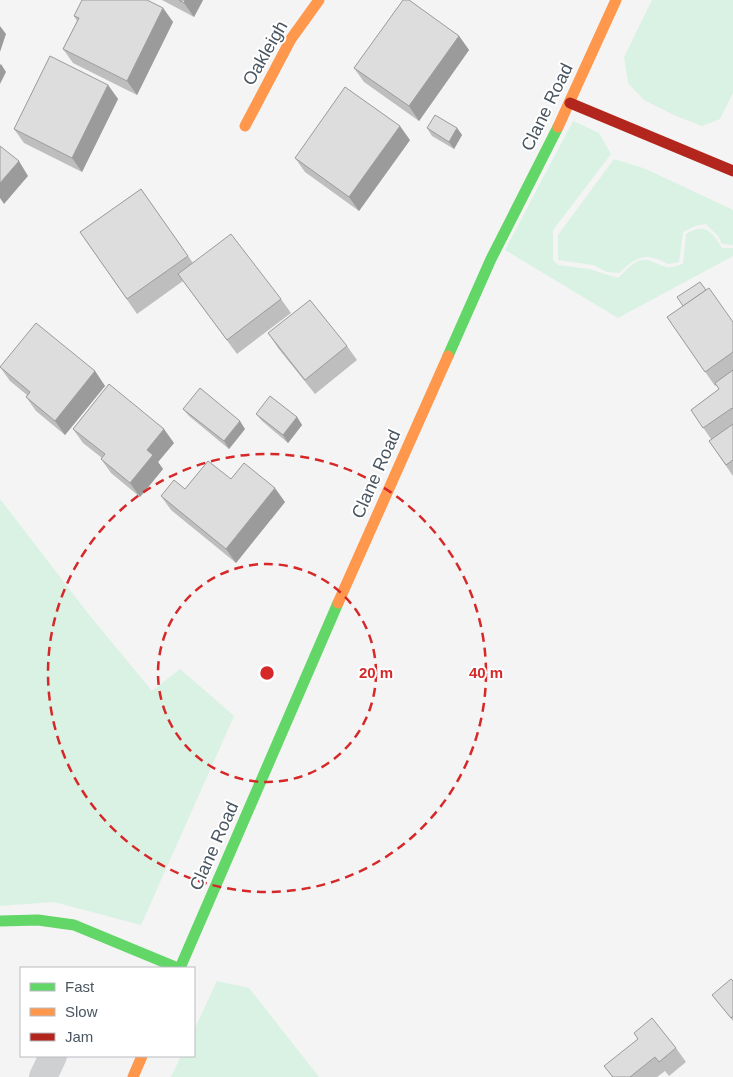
<svg xmlns="http://www.w3.org/2000/svg" width="733" height="1077" font-family="Arial,sans-serif">
<style>
.green{fill:#d9f2e3}
.lines{fill:none;stroke-linecap:round;stroke-linejoin:round}
.street{stroke:#ced0d2;stroke-width:28}
.fast{stroke:#63d668;stroke-width:11}
.slow{stroke:#ff974d;stroke-width:11}
.jam{stroke:#b3261e;stroke-width:11}
.wall{fill:#bebebf}
.shaded-wall{fill:#9b9b9b}
.building{fill:#ddddde;stroke:#9b9b9b}
.ring{fill:none;stroke:#d62828;stroke-width:2.5;stroke-dasharray:9 6}
.labels{text-anchor:middle;stroke-width:4;stroke-linejoin:round;paint-order:stroke}
.street-label{font-size:18px;fill:#4a5661;stroke:#fff}
.centre{fill:#d62828;stroke:#fff;stroke-width:2.5}
.ring-label{font-size:15px;text-anchor:middle;font-weight:bold;fill:#d62828;stroke:#fff;stroke-width:4;stroke-linejoin:round;paint-order:stroke}
</style>
<rect width="100%" height="100%" fill="#f4f4f4"/>
<g class="green">
<polygon points="652,0 733,0 733,93 720,119 702,126 676,116 644,100 628,83 624,57"/>
<path d="M573,121L599,133L611,154L553,230V260L558,265L589,269L618,278C623,274 627,268 633,264C648,254 654,265 667,267C672,268 678,265 683,264L686,234C706,222 712,232 722,248H733V256L618,318L505,250Z"/>
<path d="M614,159L646,169L733,210V245L722,244L718,236L706,224L695,226L683,232L679,262L668,264C645,252 638,256 619,273L607,272L593,265L558,260V235Z"/>
<polygon points="0,499 90,616 152,691 180,669 234,716 141,925 54,902 0,906"/>
<polygon points="217,981 249,988 319,1077 171,1077 181,1056 194,1056 194,1030"/>
</g>
<g class="lines">
<polyline class="street" points="43,1077 53,1056"/>
<g class="fast">
<polyline points="448,356 491,259 558,127"/>
<polyline points="0,921 38,920 74,925 178,968"/>
<polyline points="180,968 338,603"/>
</g>
<g class="slow">
<polyline points="245,126 291,39 319,0"/>
<polyline points="558,127 616,0"/>
<polyline points="338,603 448,356"/>
<polyline points="133,1077 142,1056"/>
</g>
<polyline class="jam" points="570,103 733,171"/>
</g>
<g class="wall">
<polygon points="162,0 203,0 194,17"/>
<polygon points="163,8 173,22 137,95 73,63 63,49 77,21 74,16"/>
<polygon points="459,36 469,50 419,121 364,82 354,68"/>
<polygon points="108,85 118,99 82,172 24,143 14,129"/>
<polygon points="427,128 457,128 462,135 454,149 432,136"/>
<polygon points="410,140 359,211 305,172 295,158"/>
<polygon points="141,189 193,263 281,299 291,313 237,354 183,281 137,314 80,232"/>
<polygon points="706,290 733,322 733,476 709,441 711,439 691,410 719,389 717,385 715,386 667,317"/>
<polygon points="268,333 347,346 357,360 315,394 278,348"/>
<polygon points="0,367 95,371 105,386 65,435 36,411 26,397 27,395 10,381"/>
<polygon points="183,409 245,429 229,449 189,416"/>
<polygon points="256,414 297,417 302,425 288,443 262,421"/>
<polygon points="73,429 174,443 158,462 163,469 140,497 111,473 101,459 102,458 83,443"/>
<polygon points="231,479 285,502 236,563 171,510 161,496 185,489"/>
<polygon points="733,981 733,1021 712,995"/>
<polygon points="676,1048 686,1062 669,1076 665,1071 657,1077 612,1077 604,1066"/>
</g>
<g class="shaded-wall">
<polygon points="185,0 203,0 194,17 184,3"/>
<polygon points="163,8 173,22 137,95 127,81"/>
<polygon points="0,26 6,34 0,52"/>
<polygon points="459,36 469,50 419,121 409,106"/>
<polygon points="1,64 6,72 0,84 0,65"/>
<polygon points="108,85 118,99 82,172 72,158"/>
<polygon points="400,126 410,140 359,211 349,197"/>
<polygon points="457,128 462,135 454,149 449,142"/>
<polygon points="19,161 28,176 4,204 0,198 0,183"/>
<polygon points="95,371 105,386 65,435 55,421"/>
<polygon points="297,417 302,425 288,443 283,435"/>
<polygon points="240,421 245,429 229,449 224,441"/>
<polygon points="164,429 174,443 158,462 163,469 140,497 130,483 147,450"/>
<polygon points="275,488 285,502 236,563 226,549"/>
</g>
<g class="building">
<polygon points="82,0 147,0 163,8 127,81 63,49 79,18 74,16"/>
<polygon points="179,0 185,0 184,3"/>
<polygon points="403,0 409,0 459,36 409,106 354,68"/>
<polygon points="50,56 108,85 72,158 14,129"/>
<polygon points="345,87 400,126 349,197 295,158"/>
<polygon points="435,115 457,128 449,142 427,128"/>
<polygon points="0,146 19,161 0,183"/>
<polygon points="141,189 188,256 127,299 80,232"/>
<polygon points="231,234 281,299 227,340 178,274"/>
<polygon points="700,282 706,290 683,306 677,297"/>
<polygon points="709,288 733,322 733,352 705,372 667,317"/>
<polygon points="310,300 347,346 305,380 268,333"/>
<polygon points="36,323 95,371 55,421 26,397 30,392 0,367"/>
<polygon points="733,370 733,409 732,408 703,428 691,410 719,389 715,383"/>
<polygon points="109,384 164,429 147,450 153,455 130,483 101,459 105,454 73,429"/>
<polygon points="200,388 240,421 224,441 183,409"/>
<polygon points="270,396 297,417 283,435 256,414"/>
<polygon points="733,424 733,460 726,465 709,441"/>
<polygon points="208,461 231,479 244,463 275,488 226,549 161,496 174,480 185,489"/>
<polygon points="731,979 733,981 733,1016 731,1018 712,995"/>
<polygon points="652,1018 676,1048 659,1062 655,1057 630,1077 613,1077 604,1066 638,1039 634,1033"/>
</g>
<g class="ring">
<circle cx="267" cy="673" r="109"/>
<circle cx="267" cy="673" r="219"/>
</g>
<g class="labels">
<g class="street-label">
<text transform="translate(265 53) rotate(-60)" y="6">Oakleigh</text>
<text transform="translate(547 107) rotate(-64)" y="6">Clane Road</text>
<text transform="translate(376 474) rotate(-66)" y="6">Clane Road</text>
<text transform="translate(214 846) rotate(-66)" y="6">Clane Road</text>
</g>
</g>
<circle cx="267" cy="673" r="8" class="centre"/>
<g class="ring-label">
<text x="376" y="678">20 m</text>
<text x="486" y="678">40 m</text>
</g>
<rect x="20" y="967" width="175" height="90" fill="#ffffff" stroke="#b7bbc0"/>
<rect x="30" y="983" width="25" height="8" fill="#63d668" stroke="#b7bbc0"/>
<text x="65" y="992" font-size="15" fill="#4a5661">Fast</text>
<rect x="30" y="1008" width="25" height="8" fill="#ff974d" stroke="#b7bbc0"/>
<text x="65" y="1017" font-size="15" fill="#4a5661">Slow</text>
<rect x="30" y="1033" width="25" height="8" fill="#b3261e" stroke="#b7bbc0"/>
<text x="65" y="1042" font-size="15" fill="#4a5661">Jam</text>
</svg>
